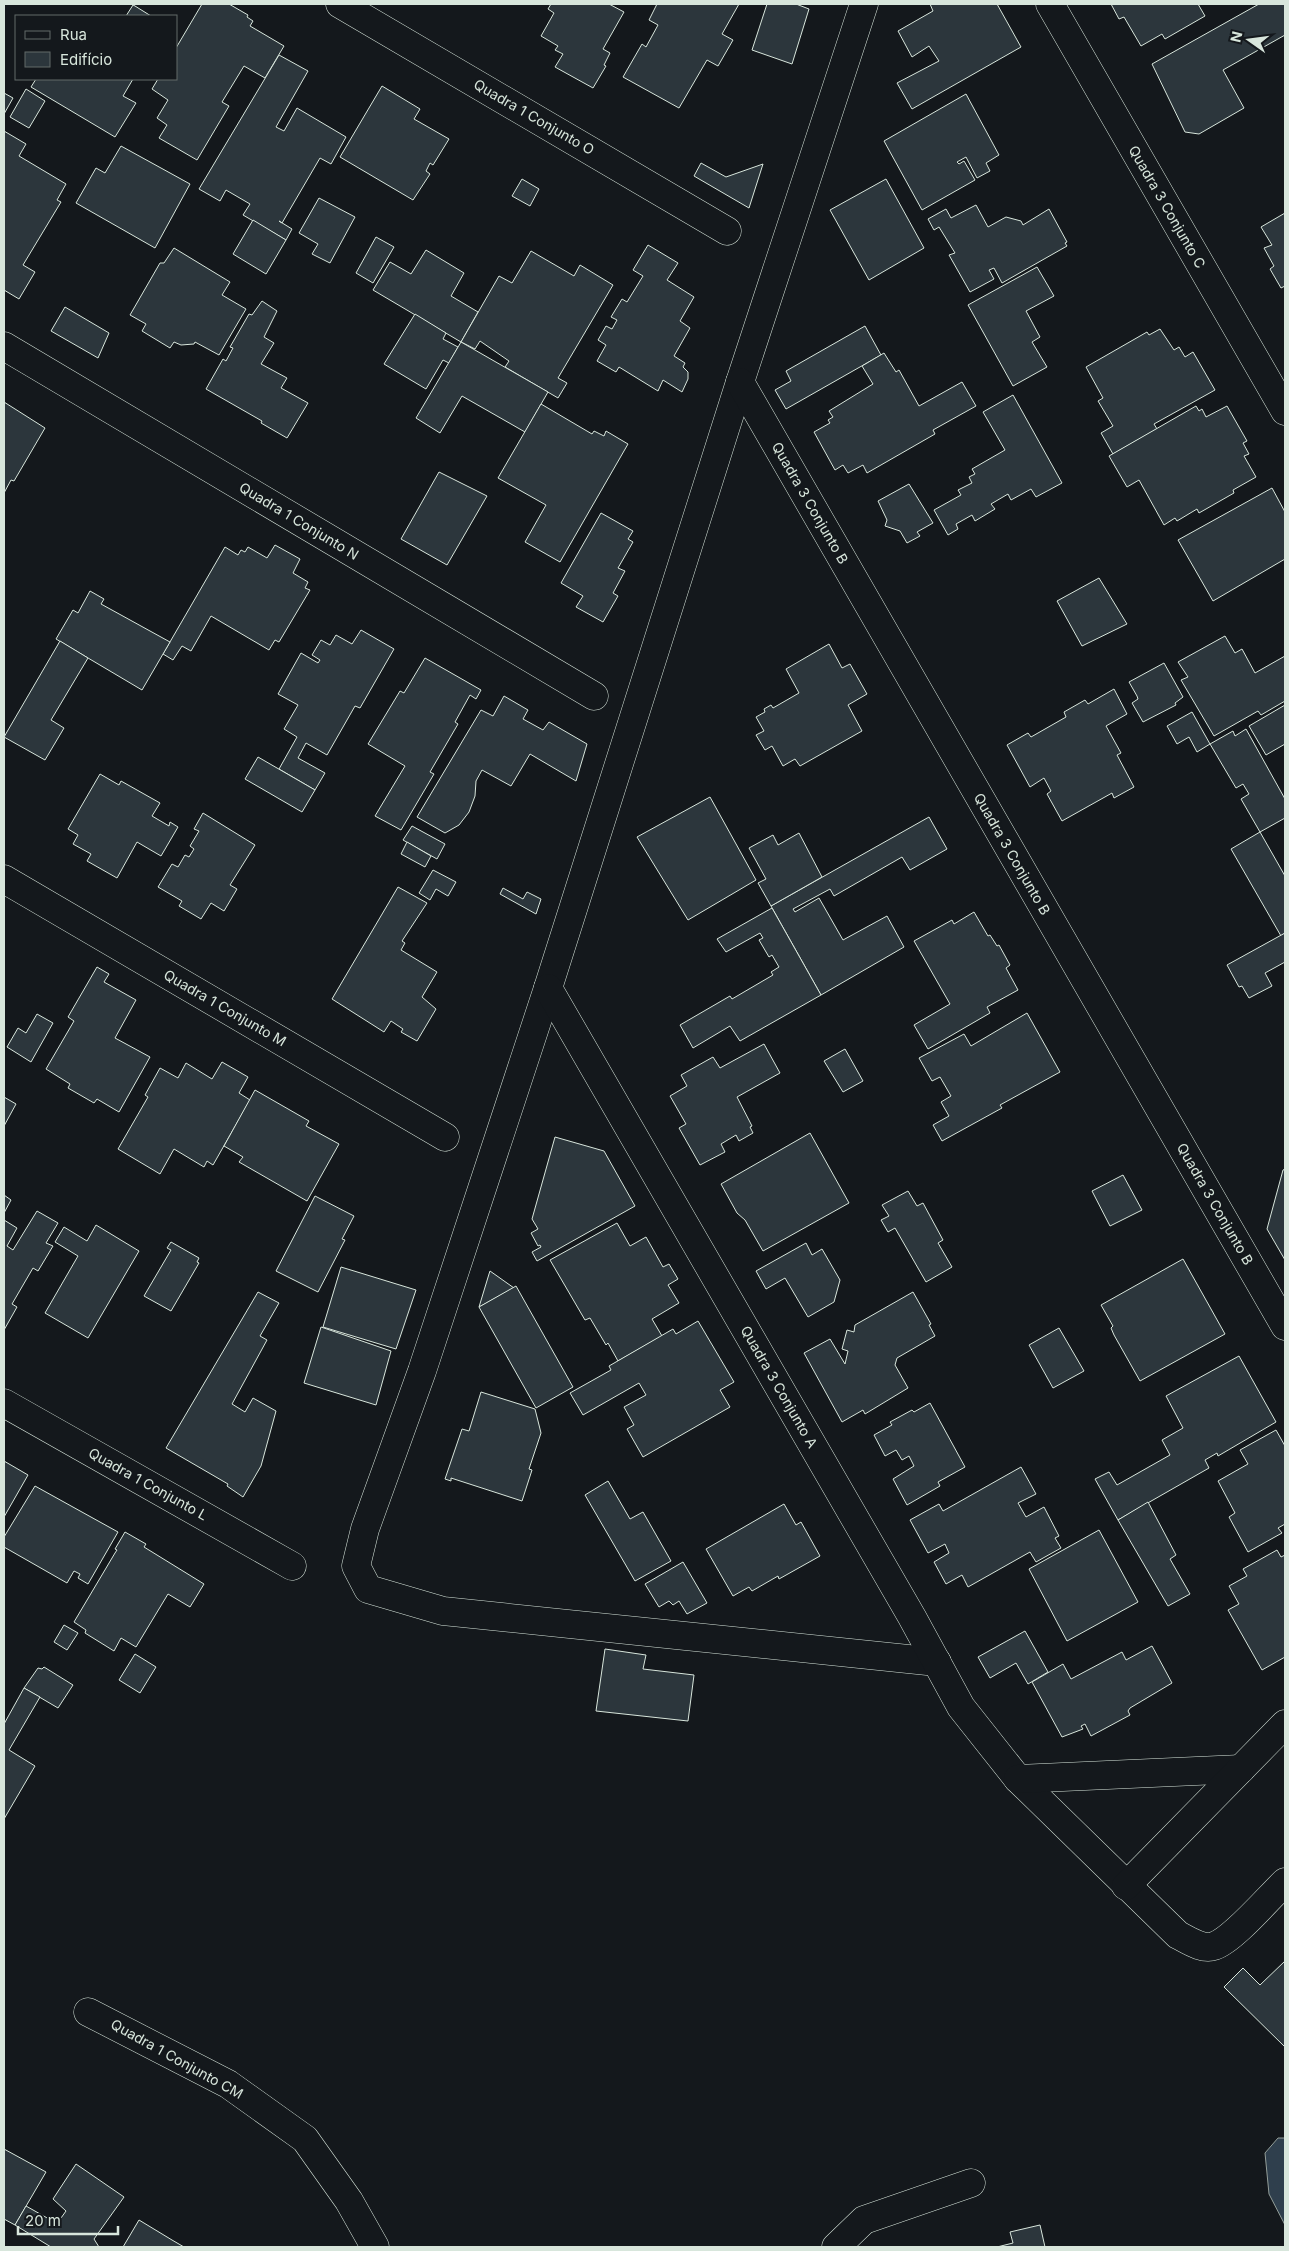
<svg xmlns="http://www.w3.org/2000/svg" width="1289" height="2251" font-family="Inter,sans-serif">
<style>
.water{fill:#2f3f4d;stroke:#939e99}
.building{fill:#2c363c;stroke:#d8e6dc}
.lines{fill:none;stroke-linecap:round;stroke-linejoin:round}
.minor-casing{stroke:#d8e6dc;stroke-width:29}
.minor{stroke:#14181c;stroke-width:28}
.labels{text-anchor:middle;stroke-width:4;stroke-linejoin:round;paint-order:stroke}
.street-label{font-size:14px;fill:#d8e6dc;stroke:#14181c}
</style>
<rect width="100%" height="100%" fill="#14181c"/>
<path class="water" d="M1278 2138H1285V2225L1269 2194 1265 2153Z"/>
<g class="building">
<path d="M202 4H229L248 15 247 17 253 21 250 26 284 46 265 78 244 66 222 102 229 106 197 160 159 138 167 125 157 118 168 100 152 89 158 79H176V48Z"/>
<path d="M551 4H609L624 12 603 49 610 53 604 65 606 66 593 88 555 67 563 54 555 50 558 46 541 36 554 13 548 9Z"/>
<path d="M657 4H739L722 34 733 40 718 66 707 60 679 108 623 77 642 44 646 47 658 25 649 20Z"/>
<path d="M767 4H796L809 9 792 64 752 50Z"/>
<path d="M930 4H997L1021 47 912 109 897 83 939 61 929 46 912 57 898 31 933 11Z"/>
<path d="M1111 4H1198L1205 16 1165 39 1162 34 1141 46 1124 17 1119 19Z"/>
<path d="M1259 4H1285V35L1223 70 1244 108 1199 134 1185 132 1152 64Z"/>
<path d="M133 5 135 6 151 16H126Z"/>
<path d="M279 55 308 71 276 127 284 131 297 108 346 137 331 164 320 158 282 223 279 221 292 229 286 240 243 215 250 204 226 190 220 201 199 189Z"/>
<path d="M36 79H133L123 96 136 103 115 137 31 87Z"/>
<path d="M382 86 420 109 414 119 449 139 433 165 430 163 426 171 430 174 413 200 340 157Z"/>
<path d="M26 89 45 101 29 128 10 117Z"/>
<path d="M4 93 13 98 4 114Z"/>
<path d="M966 94 999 155 986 163 990 171 977 178 966 157 957 162 959 164 964 161 975 180 922 210 884 141Z"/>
<path d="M4 131 26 144 19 156 66 184 57 200 61 202 23 265 35 272 19 299 4 290Z"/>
<path d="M121 146 190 184 155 248 76 203 96 168 105 173Z"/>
<path d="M701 163 726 177 763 164 749 208 694 176Z"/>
<path d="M522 179 539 189 530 206 512 196Z"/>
<path d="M886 179 924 248 869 280 830 210Z"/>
<path d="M319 198 355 217 330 263 312 254 318 244 299 233Z"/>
<path d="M976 205 988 227 1006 217 1021 221 1023 225 1049 209 1067 242 1065 243 1067 246 1002 283 994 268 989 270 994 279 970 292 949 255 955 253 939 227 934 230 928 219 946 209 951 218Z"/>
<path d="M1285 213V286L1281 288 1270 269 1274 266 1264 248 1272 245 1261 227Z"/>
<path d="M253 220 286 240 266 274 233 254Z"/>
<path d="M376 237 394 247 373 283 356 273Z"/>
<path d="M648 245 678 263 667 280 694 297 680 321 690 328 674 356 685 363 683 367 688 372V379L682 392 663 380 658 391 619 367 616 372 597 361 606 345 598 340 606 326 612 329 617 320 611 317 622 299 627 302 643 276 633 270Z"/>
<path d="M174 248 230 282 222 295 246 309 219 355 195 342 194 344 181 345 174 342 170 348 142 331 146 324 130 315 160 263H164Z"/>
<path d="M426 250 464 273 451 296 478 312 461 342 373 290 390 262 411 274Z"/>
<path d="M531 251 574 276 580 265 613 285 558 378 567 383 558 398 505 367 509 361 480 341 475 349 461 342 499 276 512 283Z"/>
<path d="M1037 267 1054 296 1026 311 1040 337 1032 342 1047 367 1013 386 968 305Z"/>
<path d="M262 301 277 311 264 337 274 343 261 364 287 378 281 388 308 403 287 438 261 423 262 421 206 389 223 359 226 361 233 348 230 347 249 314 252 315Z"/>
<path d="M65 307 109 333 98 358 51 331Z"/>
<path d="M415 314 446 333 443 339 458 347 449 363 443 360 426 389 384 364Z"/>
<path d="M865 326 881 355 786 409 775 390 791 381 786 371Z"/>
<path d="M1160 329 1174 350 1179 347 1185 357 1193 352 1215 390 1154 424 1157 429 1113 454 1101 433 1113 426 1098 401 1103 398 1086 367 1147 332 1149 335Z"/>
<path d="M461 342 548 392 525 432 462 396 440 433 416 418Z"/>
<path d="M884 353 896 372 899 370 919 406 962 382 976 406 933 430 935 434 867 473 863 465 848 473 843 465 835 470 814 432 830 423 828 420 833 417 829 411 873 384 862 366Z"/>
<path d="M1013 395 1062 483 1036 497 1031 489 1011 500 1008 494 991 504 995 509 975 521 972 515 956 524 958 529 948 535 934 510 961 495 958 490 972 483 969 477 975 474 972 469 1005 450 983 412Z"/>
<path d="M4 402 45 428 14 481 11 480 4 493Z"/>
<path d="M541 404 592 434 594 431 604 436 606 431 628 444 560 562 525 542 546 505 498 478Z"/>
<path d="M1196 406 1199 411 1202 409 1206 417 1227 406 1247 441 1243 443 1249 454 1244 456 1256 477 1233 490 1234 493 1199 513 1197 509 1177 521 1175 518 1164 525 1139 480 1127 487 1109 456Z"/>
<path d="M439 472 487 496 447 565 401 539Z"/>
<path d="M909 484 933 523 917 532 920 536 907 543 900 531 885 526 887 520 878 501Z"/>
<path d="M1272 488 1285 512V559L1213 601 1178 540Z"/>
<path d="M601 513 633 531 628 539 633 542 618 568 625 571 613 593 618 596 603 622 576 607 583 596 561 583Z"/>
<path d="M275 545 300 559 293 573 308 582 305 588 310 590 279 642 275 640 269 650 211 616 191 651 182 646 173 660 163 654 225 547 238 555 241 550 245 552 248 547 267 558Z"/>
<path d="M1099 578 1127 624 1082 646 1057 601Z"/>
<path d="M90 591 104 599 101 604 170 642 142 690 56 639 73 610 78 613Z"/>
<path d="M361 630 394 649 360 708 355 706 327 755 306 743 298 758 325 773 315 790 279 769 297 737 284 729 298 705 278 694 301 653 318 663 320 660 312 655 321 640 330 645 336 635 352 644Z"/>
<path d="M1225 636 1235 653 1242 649 1255 673 1285 656V701L1261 715 1258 711 1214 736 1181 680 1188 677 1178 662Z"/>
<path d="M60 641 88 658 51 720 64 728 45 760 4 737Z"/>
<path d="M829 644 842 668 850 664 867 694 848 705 862 731 800 766 795 759 783 766 772 746 765 750 756 735 764 731 756 717 765 712 764 709 771 705 773 708 799 693 786 669Z"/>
<path d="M425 658 481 690 476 699 470 695 455 722 458 724 430 772 434 774 401 830 375 816 405 766 368 744 400 691 404 693Z"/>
<path d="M1164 663 1183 697 1175 703 1176 705 1143 722 1132 703 1138 699 1137 696 1129 682Z"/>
<path d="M1114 689 1127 714 1106 726 1121 753 1117 755 1134 787 1114 798 1112 793 1062 821 1047 794 1051 791 1044 778 1030 787 1007 745 1028 733 1031 737 1066 717 1064 712 1085 700 1088 704Z"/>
<path d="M504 696 528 710 523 719 543 730 549 722 587 744 576 781 530 754 511 786 482 770 476 781 475 796 469 812 459 825 445 833 417 817 481 710 493 716Z"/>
<path d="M1285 705V744L1266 755 1249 726Z"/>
<path d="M1192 712 1210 744 1197 752 1189 737 1177 744 1167 726Z"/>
<path d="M1246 729 1285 799V818L1260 832 1241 799 1249 794 1243 784 1236 788 1210 744 1233 731 1235 736Z"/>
<path d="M258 757 315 790 302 812 245 779Z"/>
<path d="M100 774 119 785 121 781 160 803 152 816 169 826 170 822 178 827 161 856 137 842 117 878 87 861 91 854 73 844 78 835 68 829Z"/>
<path d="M710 797 756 880 688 920 637 837Z"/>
<path d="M203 813 255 845 230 885 237 889 224 911 211 903 201 919 179 906 182 901 158 887 172 864 178 867 185 855 189 857 194 849 190 846 199 831 194 829Z"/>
<path d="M929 817 947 849 910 870 902 857 834 896 830 889 793 909 795 912 819 898 843 940 887 916 904 947 821 995 771 906Z"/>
<path d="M412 826 445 844 437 859 403 840Z"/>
<path d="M1260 832 1285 876V933L1281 936 1231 849Z"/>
<path d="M799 833 822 877 771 906 758 883 766 879 749 848 773 835 778 845Z"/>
<path d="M407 842 431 856 425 867 401 854Z"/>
<path d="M433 870 456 882 448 896 436 889 430 900 419 893Z"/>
<path d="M398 887 427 903 402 941 405 943 401 950 437 972 422 997 436 1009 417 1041 401 1032 403 1029 391 1021 384 1032 332 999Z"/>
<path d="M503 888 523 899 527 892 541 899 536 914 500 894Z"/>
<path d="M772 908 821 995 740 1041 730 1026 693 1048 680 1025 730 996 732 999 773 975 771 972 779 967 772 955 769 957 759 940 763 938 760 933 726 952 717 939Z"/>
<path d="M974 912 988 936 990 935 997 946 999 945 1010 965 1006 968 1018 990 987 1007 990 1013 928 1049 914 1025 950 1004 914 941 952 920 954 924Z"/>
<path d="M1285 933V962L1265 973 1272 986 1249 998 1242 986 1239 987 1227 965Z"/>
<path d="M97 967 109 974 104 982 136 1000 115 1038 150 1057 119 1112 97 1099 94 1103 68 1088 70 1084 46 1069 74 1021 68 1017Z"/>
<path d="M1027 1013 1060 1072 1000 1105 1002 1108 942 1141 933 1125 949 1116 941 1102 951 1096 940 1077 932 1081 919 1058 964 1034 971 1046Z"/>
<path d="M37 1014 53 1023 31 1062 7 1047 18 1028 26 1033Z"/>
<path d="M764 1044 780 1073 737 1097 752 1126 750 1127 753 1133 739 1141 736 1135 721 1144 725 1152 700 1165 679 1128 686 1124 670 1096 687 1086 681 1075 713 1057 720 1068Z"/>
<path d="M845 1049 863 1081 843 1092 824 1061Z"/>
<path d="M222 1062 248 1077 239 1093 250 1100 213 1165 207 1161 204 1167 174 1149 160 1174 118 1149 148 1097 145 1095 160 1068 178 1078 186 1063 212 1079Z"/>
<path d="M255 1090 309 1121 306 1126 339 1144 307 1201 239 1162 243 1157 224 1146Z"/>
<path d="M4 1097 16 1104 4 1126Z"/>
<path d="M810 1133 849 1203 763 1251 745 1220 737 1213 721 1184Z"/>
<path d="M555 1137 604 1151 635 1206 537 1261 532 1252 541 1247 540 1245 538 1246 531 1233 538 1229 532 1219Z"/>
<path d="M1285 1169V1260L1267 1229 1283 1170Z"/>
<path d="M1123 1175 1142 1210 1110 1226 1092 1191Z"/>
<path d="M908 1191 917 1206 923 1203 943 1240 938 1243 952 1267 926 1282 895 1228 888 1232 881 1220 889 1216 882 1205Z"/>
<path d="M4 1195 11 1200 4 1213Z"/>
<path d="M315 1196 354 1216 342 1239 345 1240 318 1292 276 1271Z"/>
<path d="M37 1211 58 1223 46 1243 53 1246 38 1271 33 1268 12 1304 17 1307 4 1330V1220L17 1228 7 1246 13 1250Z"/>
<path d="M617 1223 630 1246 646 1237 663 1267 669 1264 678 1279 668 1285 679 1303 652 1319 662 1336 618 1361 608 1343 606 1345 590 1318 585 1320 550 1260Z"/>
<path d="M96 1225 139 1251 88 1338 45 1313 78 1256 55 1242 64 1227 87 1241Z"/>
<path d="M171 1242 199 1258 197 1262 199 1263 171 1311 144 1296 171 1250 167 1248Z"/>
<path d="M806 1243 812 1255 822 1249 840 1280 834 1302 808 1317 785 1278 766 1289 756 1271Z"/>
<path d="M1183 1259 1225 1334 1140 1381 1114 1335 1111 1328 1113 1326 1101 1305Z"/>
<path d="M341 1267 416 1290 396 1349 323 1327Z"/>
<path d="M490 1271 514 1288 479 1307 489 1274Z"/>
<path d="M516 1286 573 1387 536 1408 479 1307Z"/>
<path d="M258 1292 279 1303 260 1336 267 1340 232 1404 245 1412 253 1398 276 1411 261 1466 243 1497 227 1486 228 1484 166 1448Z"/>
<path d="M913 1292 931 1324 929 1325 935 1336 897 1358 895 1365 908 1388 865 1414 863 1410 842 1422 804 1353 830 1339 845 1364 848 1351 842 1349 847 1330 854 1332 855 1325Z"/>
<path d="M698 1321 734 1382 720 1390 730 1407 643 1457 627 1429 634 1425 624 1407 646 1395 639 1383 583 1415 570 1393 611 1370 609 1366 673 1329 676 1334Z"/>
<path d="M321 1327 391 1351 376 1405 304 1383Z"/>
<path d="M1059 1328 1084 1371 1053 1388 1029 1345Z"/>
<path d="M1239 1356 1276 1422 1218 1456 1217 1453 1205 1460 1209 1468 1118 1520 1095 1479 1109 1472 1117 1485 1170 1455 1162 1440 1183 1428 1166 1396Z"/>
<path d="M481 1392 535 1409 541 1433 529 1469 532 1470 522 1501 451 1478V1481L445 1479 462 1429 469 1431Z"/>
<path d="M930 1403 965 1467 938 1482 940 1486 907 1505 893 1479 914 1466 909 1456 902 1460 896 1450 885 1456 874 1435 892 1425 890 1422 912 1410 914 1412Z"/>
<path d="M1276 1430 1285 1446V1524L1278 1528 1282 1533 1248 1552 1229 1517 1235 1513 1218 1481 1248 1464 1240 1450Z"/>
<path d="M4 1461 28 1475 4 1517Z"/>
<path d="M1021 1467 1036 1494 1018 1503 1026 1517 1044 1507 1059 1536 1055 1538 1061 1548 1036 1562 1030 1552 968 1587 962 1575 946 1584 934 1562 949 1553 945 1544 928 1553 910 1520 939 1504 943 1511Z"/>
<path d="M608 1481 630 1519 643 1512 671 1561 635 1581 585 1495Z"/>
<path d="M35 1486 118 1532 88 1584 78 1578 80 1574 74 1571 67 1583 4 1547V1537Z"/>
<path d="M1148 1502 1176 1555 1170 1559 1190 1594 1168 1606 1118 1520Z"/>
<path d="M784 1504 796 1525 801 1522 820 1556 779 1579 778 1576 752 1591 749 1587 733 1596 706 1549Z"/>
<path d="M1099 1530 1138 1602 1067 1641 1029 1569Z"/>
<path d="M125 1532 146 1544 144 1547 204 1584 190 1607 168 1594 136 1647 121 1638 114 1651 85 1633 86 1630 74 1622 115 1553 117 1550 115 1549Z"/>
<path d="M1277 1550 1281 1557 1285 1555V1657L1262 1670 1228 1610 1239 1604 1229 1586 1247 1576 1243 1569Z"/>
<path d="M683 1562 707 1603 687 1614 679 1601 673 1605 669 1601 659 1607 645 1584Z"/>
<path d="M64 1625 78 1633 67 1650 54 1642Z"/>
<path d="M1025 1631 1048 1672 1028 1684 1016 1663 990 1678 978 1657Z"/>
<path d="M1152 1646 1172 1683 1130 1708 1128 1711 1130 1715 1091 1736 1085 1724 1081 1726 1083 1729 1062 1737 1032 1682 1063 1664 1071 1679 1122 1652 1126 1660Z"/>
<path d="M605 1649 646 1655 643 1669 694 1675 688 1721 596 1711Z"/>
<path d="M135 1654 156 1667 140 1693 119 1680Z"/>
<path d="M44 1667 73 1685 58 1708 24 1688 38 1668 42 1669Z"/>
<path d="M24 1688 40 1697 9 1750 35 1766 4 1819V1724Z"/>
<path d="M1285 1961V2047L1224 1987 1243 1968 1260 1985Z"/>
<path d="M4 2149 46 2172 15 2225 4 2219Z"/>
<path d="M76 2164 124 2197 94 2239 99 2247H51L15 2225 26 2206 49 2219 51 2217 61 2218 66 2211 53 2199Z"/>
<path d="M139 2220 172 2240 184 2247H123Z"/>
<path d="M1040 2225 1045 2247H997L1013 2243 1010 2232Z"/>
</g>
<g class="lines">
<g class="minor-casing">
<g id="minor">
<path d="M340 4 727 231"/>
<path d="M864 4 740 382 548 988 422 1371 365 1529 356 1566 368 1589 443 1611 937 1662"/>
<path d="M1050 4 1285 411"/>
<path d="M4 346 594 696"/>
<path d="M740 382 1285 1326"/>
<path d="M4 879 445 1137"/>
<path d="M548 988 912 1617 961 1707 1018 1779 1178 1935C1188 1940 1202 1950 1214 1946 1233 1940 1269 1897 1285 1882"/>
<path d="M4 1403 292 1566"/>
<path d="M1018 1779 1241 1769"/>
<path d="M1126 1886 1285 1724"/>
<path d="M88 2012 228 2084 305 2139 349 2201 375 2247"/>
<path d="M836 2247 864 2220 971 2183"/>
</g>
</g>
<use href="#minor" class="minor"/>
</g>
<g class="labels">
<g class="street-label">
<text transform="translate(534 117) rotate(30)" y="5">Quadra 1 Conjunto O</text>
<text transform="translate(1167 207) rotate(60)" y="5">Quadra 3 Conjunto C</text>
<text transform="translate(810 503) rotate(60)" y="5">Quadra 3 Conjunto B</text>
<text transform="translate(299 521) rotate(31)" y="5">Quadra 1 Conjunto N</text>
<text transform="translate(1012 854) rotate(60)" y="5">Quadra 3 Conjunto B</text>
<text transform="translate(225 1008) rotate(30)" y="5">Quadra 1 Conjunto M</text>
<text transform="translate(1215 1204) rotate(60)" y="5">Quadra 3 Conjunto B</text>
<text transform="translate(779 1387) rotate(60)" y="5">Quadra 3 Conjunto A</text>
<text transform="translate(148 1484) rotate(29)" y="5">Quadra 1 Conjunto L</text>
<text transform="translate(177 2059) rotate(29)" y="5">Quadra 1 Conjunto CM</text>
</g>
</g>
<rect width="1289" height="2251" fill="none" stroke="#d8e6dc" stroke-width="10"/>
<rect x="15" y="15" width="162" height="65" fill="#14181c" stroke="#626a69"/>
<rect x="25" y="31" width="25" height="8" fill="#14181c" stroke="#626a69"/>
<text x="60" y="40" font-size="15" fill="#d8e6dc">Rua</text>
<rect x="25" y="52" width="25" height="15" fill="#2c363c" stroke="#626a69"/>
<text x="60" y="65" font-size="15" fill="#d8e6dc">Edifício</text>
<g transform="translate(1249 40) rotate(284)" stroke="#14181c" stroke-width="4" paint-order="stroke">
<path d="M0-4L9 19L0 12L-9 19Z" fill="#d8e6dc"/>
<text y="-8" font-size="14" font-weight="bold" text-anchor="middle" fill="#d8e6dc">N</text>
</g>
<path d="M18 2226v8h100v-8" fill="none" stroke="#d8e6dc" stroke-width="2.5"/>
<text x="25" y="2226" font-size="15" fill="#d8e6dc" stroke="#14181c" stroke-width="4" paint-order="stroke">20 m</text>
</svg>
